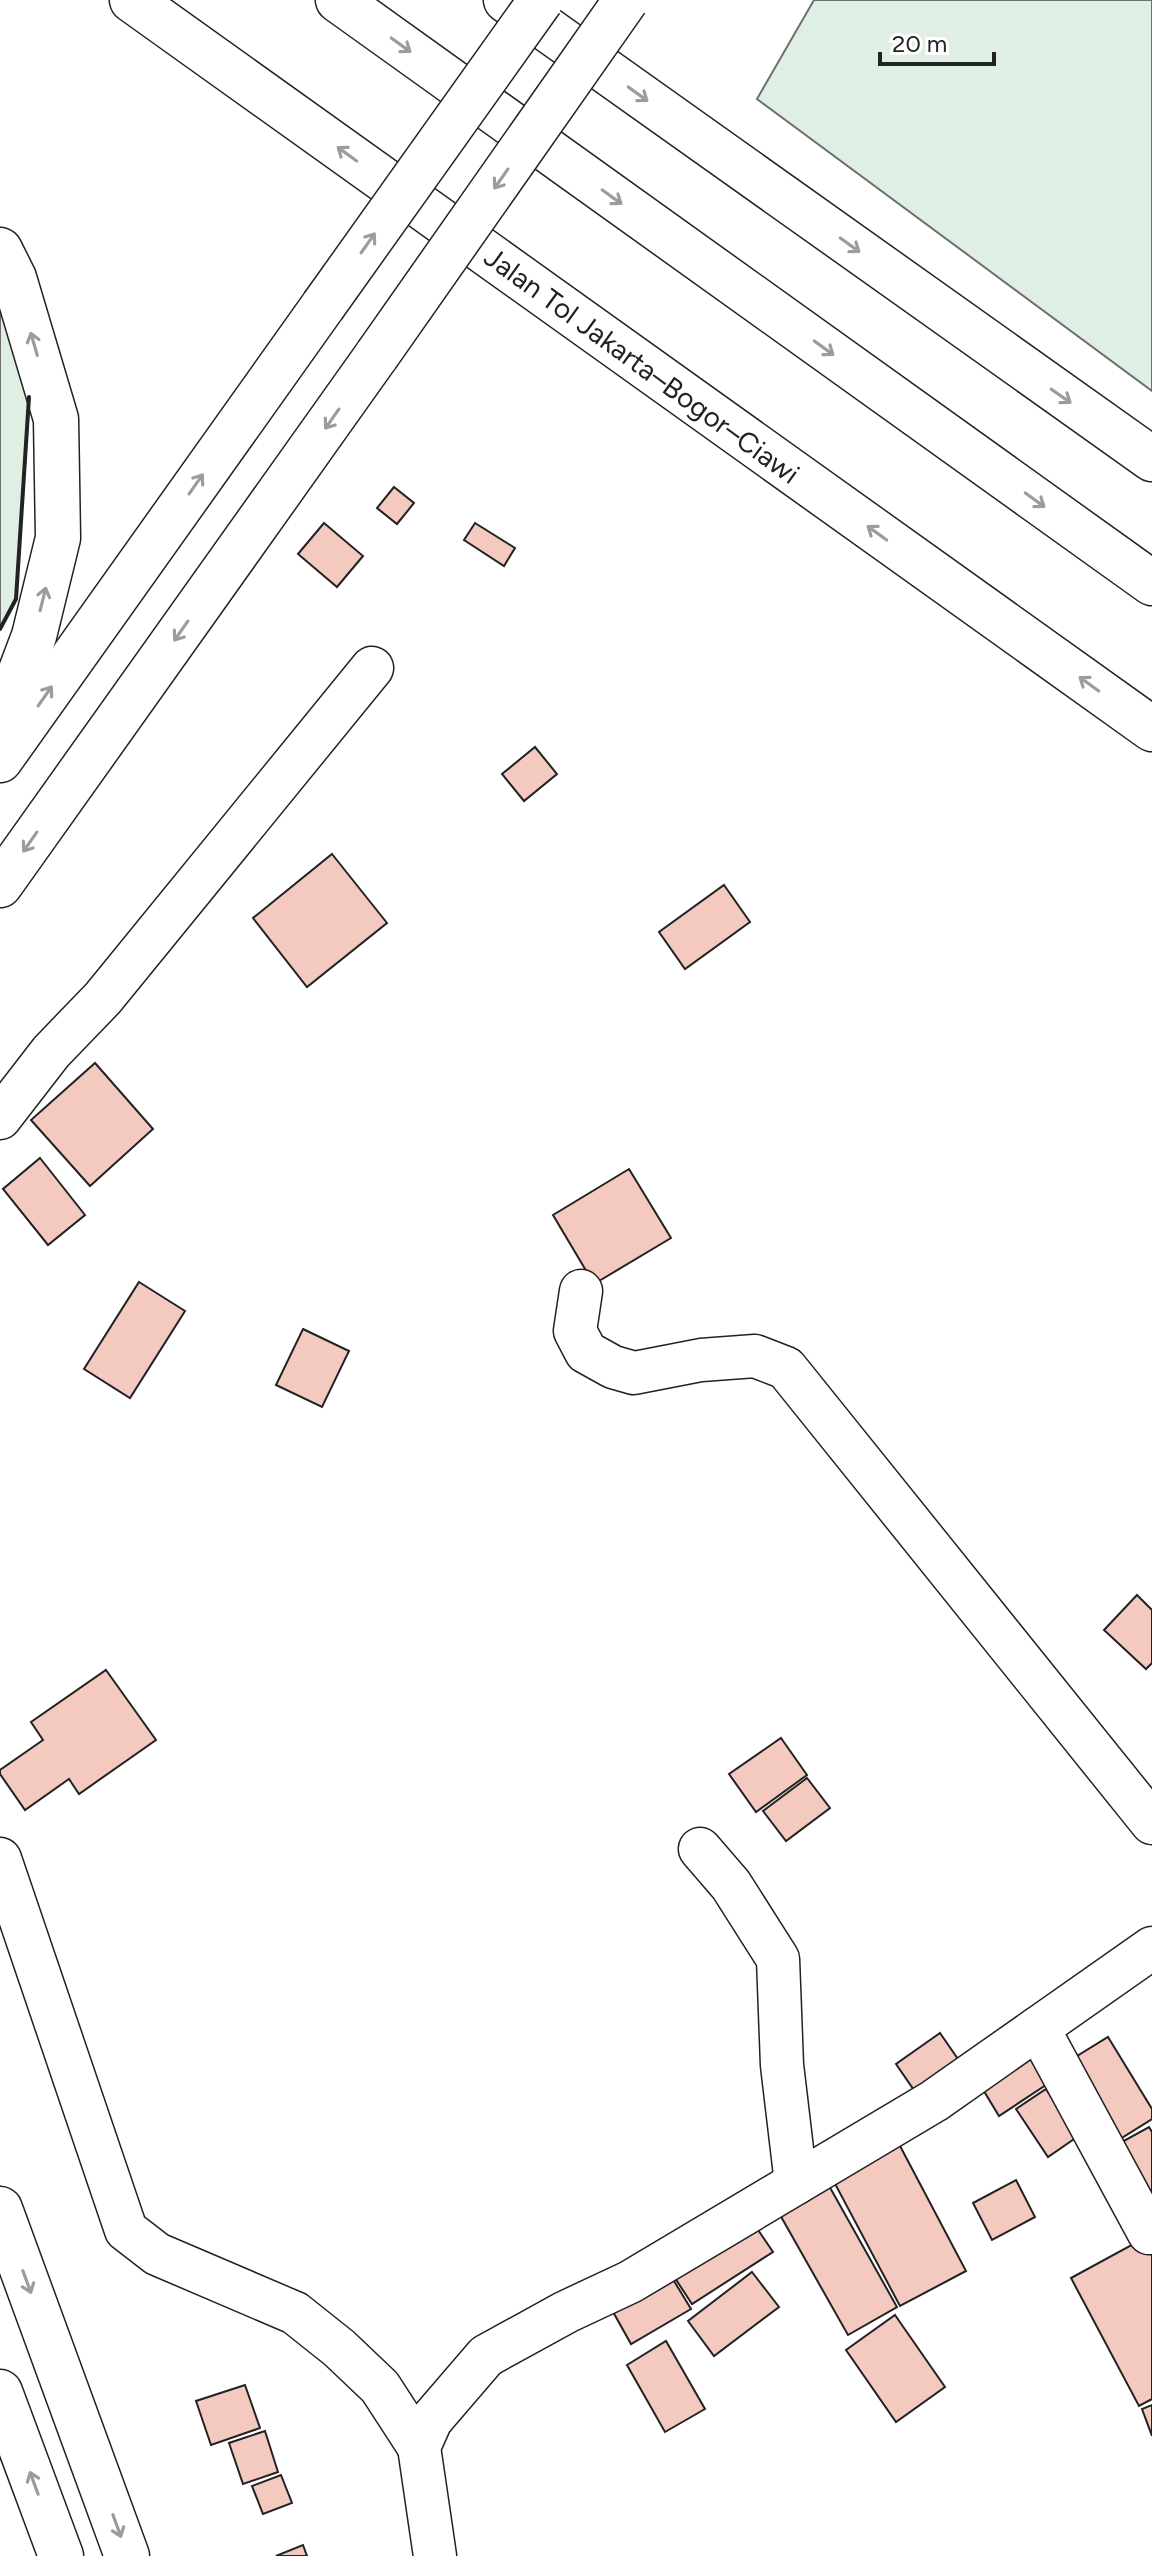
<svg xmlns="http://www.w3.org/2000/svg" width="1152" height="2556" font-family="Figtree,sans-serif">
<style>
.green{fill:#e0efe3;stroke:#6f6f6f;stroke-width:2}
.building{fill:#f3c9c0;stroke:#222;stroke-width:2}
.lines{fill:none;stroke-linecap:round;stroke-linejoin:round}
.minor-casing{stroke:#222;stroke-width:45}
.highway-casing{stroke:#222;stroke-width:47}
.minor{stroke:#fff;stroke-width:42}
.highway{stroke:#fff;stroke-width:44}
.highway-bridge-casing{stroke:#222;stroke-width:47;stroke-linecap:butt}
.highway-bridge{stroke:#fff;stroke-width:44}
.wall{stroke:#222;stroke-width:4}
.oneway{stroke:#9c9c9c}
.labels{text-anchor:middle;stroke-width:6;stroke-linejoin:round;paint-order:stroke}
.street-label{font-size:28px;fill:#222;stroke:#fff}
</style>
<rect width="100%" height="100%" fill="#fff"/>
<g class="green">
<path d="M814 0H1152V391L757 99Z"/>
<path d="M0 308 31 373 16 599 0 629Z"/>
</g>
<g class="building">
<path d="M394 487 414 503 397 524 377 508Z"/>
<path d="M324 523 363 556 337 587 298 554Z"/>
<path d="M475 523 515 548 504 566 464 540Z"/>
<path d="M535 747 557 774 524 801 502 774Z"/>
<path d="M332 854 387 923 307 987 253 918Z"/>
<path d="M724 885 750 922 685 969 659 932Z"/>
<path d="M95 1063 153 1129 90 1186 31 1120Z"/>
<path d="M40 1158 85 1215 48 1245 3 1189Z"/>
<path d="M629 1169 671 1238 594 1284 553 1215Z"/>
<path d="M139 1282 185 1311 130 1398 84 1369Z"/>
<path d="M303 1329 349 1351 322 1407 276 1385Z"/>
<path d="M1137 1595 1152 1610V1663L1146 1669 1104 1630Z"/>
<path d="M106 1670 156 1740 79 1794 69 1779 25 1810 0 1774V1770L43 1740 31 1722Z"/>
<path d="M781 1738 807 1775 756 1812 729 1774Z"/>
<path d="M807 1778 830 1808 786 1841 763 1811Z"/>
<path d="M940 2033 960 2062 916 2093 896 2064Z"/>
<path d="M1108 2037 1152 2109V2119L1112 2144 1064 2064Z"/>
<path d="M1035 2040 1058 2077 999 2116 976 2078Z"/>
<path d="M1046 2089 1077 2137 1048 2157 1016 2109Z"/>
<path d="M1149 2127 1152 2132V2192L1140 2199 1111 2148Z"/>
<path d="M899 2144 966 2271 900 2306 833 2180Z"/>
<path d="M1016 2180 1035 2217 992 2240 973 2203Z"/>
<path d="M828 2184 897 2307 848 2335 779 2213Z"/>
<path d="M754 2224 773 2252 692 2304 673 2275Z"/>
<path d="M1148 2236 1152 2243V2399L1139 2406 1071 2278Z"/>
<path d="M752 2272 779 2307 714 2356 688 2321Z"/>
<path d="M671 2276 691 2309 631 2344 612 2310Z"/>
<path d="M895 2315 945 2387 896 2422 846 2350Z"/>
<path d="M666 2341 705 2409 665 2432 627 2365Z"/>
<path d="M245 2385 260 2428 211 2445 196 2401Z"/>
<path d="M1152 2405V2436L1142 2409Z"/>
<path d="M265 2431 278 2472 243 2484 229 2443Z"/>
<path d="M281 2475 292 2503 263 2514 252 2486Z"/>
<path d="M303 2545 307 2556H276Z"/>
</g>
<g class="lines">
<g class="minor-casing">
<g id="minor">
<path d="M0 1118 51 1052 103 998 372 668"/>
<path d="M581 1291 575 1331 586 1352 613 1367 634 1373 701 1360 755 1356 786 1368 1152 1823"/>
<path d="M700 1849 731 1885 778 1959 782 2065 796 2183"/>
<path d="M0 1859 126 2230 157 2254 295 2313 339 2348 380 2387 419 2447"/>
<path d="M1038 2028 1149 2233"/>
<path d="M435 2556 419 2447 431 2420 486 2356 566 2312 630 2282 934 2101 1152 1948"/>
</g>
</g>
<g class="highway-casing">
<g id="highway">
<path d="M132 0 1152 729"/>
<path d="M338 0 1152 583"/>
<path d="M506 0 1152 459"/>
<path d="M0 250 14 278 56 419 58 538 34 636 0 726"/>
<path d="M0 760 323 306"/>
<path d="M0 885 377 355"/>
<path d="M0 2209 127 2556"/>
<path d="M0 2392 61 2556"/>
</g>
</g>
<use href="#minor" class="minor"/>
<use href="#highway" class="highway"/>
<g class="highway-bridge-casing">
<g id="highway-bridge">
<path d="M323 306 541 0"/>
<path d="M377 355 626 0"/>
</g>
</g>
<use href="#highway-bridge" class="highway-bridge"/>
<path class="wall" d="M0 629 16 599 29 397"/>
</g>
<defs><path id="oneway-shaft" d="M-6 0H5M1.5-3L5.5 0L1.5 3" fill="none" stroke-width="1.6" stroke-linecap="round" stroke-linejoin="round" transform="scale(2)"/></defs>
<g class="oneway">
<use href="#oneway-shaft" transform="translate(401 45) rotate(36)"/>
<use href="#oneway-shaft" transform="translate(638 94) rotate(36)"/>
<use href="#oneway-shaft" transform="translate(347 154) rotate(-144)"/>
<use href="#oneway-shaft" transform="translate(501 179) rotate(125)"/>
<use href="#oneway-shaft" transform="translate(612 197) rotate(36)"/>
<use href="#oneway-shaft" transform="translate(368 243) rotate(-55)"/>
<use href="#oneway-shaft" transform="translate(850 245) rotate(36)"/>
<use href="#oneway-shaft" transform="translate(34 344) rotate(-106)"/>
<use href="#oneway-shaft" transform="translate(824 348) rotate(36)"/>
<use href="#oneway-shaft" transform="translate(1061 396) rotate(35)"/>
<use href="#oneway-shaft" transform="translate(332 419) rotate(125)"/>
<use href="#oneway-shaft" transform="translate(196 484) rotate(-55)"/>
<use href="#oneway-shaft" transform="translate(1035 500) rotate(36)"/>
<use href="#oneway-shaft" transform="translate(877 533) rotate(-144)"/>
<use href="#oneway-shaft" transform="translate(43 599) rotate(-76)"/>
<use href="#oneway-shaft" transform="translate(181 631) rotate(125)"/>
<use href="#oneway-shaft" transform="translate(1089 684) rotate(-144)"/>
<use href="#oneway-shaft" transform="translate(45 696) rotate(-55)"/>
<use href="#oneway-shaft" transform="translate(30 842) rotate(125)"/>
<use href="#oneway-shaft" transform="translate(27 2282) rotate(70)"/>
<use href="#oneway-shaft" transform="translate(34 2483) rotate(-110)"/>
<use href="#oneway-shaft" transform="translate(117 2526) rotate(70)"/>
</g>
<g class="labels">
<g class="street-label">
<text transform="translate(642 365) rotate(36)" y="10">Jalan Tol Jakarta–Bogor–Ciawi</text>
</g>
</g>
<path d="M880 52v12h114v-12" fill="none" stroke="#222222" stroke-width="4"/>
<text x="892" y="52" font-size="24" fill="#222222" stroke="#ffffff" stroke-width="6" paint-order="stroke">20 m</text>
</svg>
